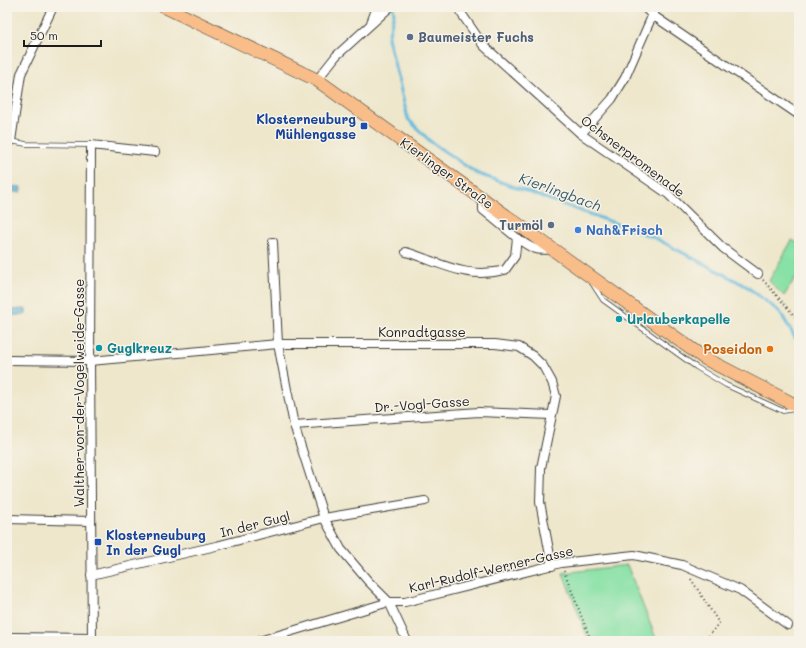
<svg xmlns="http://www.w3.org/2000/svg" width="806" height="648" font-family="Mali,sans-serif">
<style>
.green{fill:#88e1a6;stroke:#527e61}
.water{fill:#5fb9dc;stroke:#3e6a7c}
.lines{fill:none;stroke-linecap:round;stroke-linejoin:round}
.stream{stroke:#5fb9dc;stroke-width:3}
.lane-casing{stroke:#3c3a36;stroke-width:5.5}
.street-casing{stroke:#3c3a36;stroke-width:10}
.primary-casing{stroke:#3c3a36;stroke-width:14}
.path{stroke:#3c3a36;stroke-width:2;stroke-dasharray:1 3;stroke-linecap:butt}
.lane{stroke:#fff;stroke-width:4}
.street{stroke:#fff;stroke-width:8}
.primary{stroke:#f8bd89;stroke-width:13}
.service-dot{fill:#5c6f8a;stroke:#f7f3e8;stroke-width:1.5}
.transit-dot{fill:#1a4fb4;stroke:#f7f3e8;stroke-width:1.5}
.shop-dot{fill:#3f7fe0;stroke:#f7f3e8;stroke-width:1.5}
.culture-dot{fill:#0f9aa8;stroke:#f7f3e8;stroke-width:1.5}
.food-dot{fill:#e8710a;stroke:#f7f3e8;stroke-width:1.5}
.labels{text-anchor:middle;stroke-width:3;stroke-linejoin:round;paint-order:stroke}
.service-label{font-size:13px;font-weight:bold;fill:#4e5e75;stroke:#f7f3e8;text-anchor:start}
.transit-label{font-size:13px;font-weight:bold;fill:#164399;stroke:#f7f3e8;text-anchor:end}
.street-label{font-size:13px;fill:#1c1c1c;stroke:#f7f3e8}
.shop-label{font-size:13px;font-weight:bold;fill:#366cbe;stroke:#f7f3e8;text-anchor:start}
.culture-label{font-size:13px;font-weight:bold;fill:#0d838f;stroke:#f7f3e8;text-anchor:start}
.food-label{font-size:13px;font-weight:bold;fill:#c56008;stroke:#f7f3e8;text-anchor:end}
.water-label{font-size:14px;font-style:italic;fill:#375b69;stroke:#f7f3e8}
</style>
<rect width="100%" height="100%" fill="#f7f3e8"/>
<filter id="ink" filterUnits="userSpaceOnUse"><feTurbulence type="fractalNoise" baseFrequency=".025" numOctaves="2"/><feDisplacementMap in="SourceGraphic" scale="8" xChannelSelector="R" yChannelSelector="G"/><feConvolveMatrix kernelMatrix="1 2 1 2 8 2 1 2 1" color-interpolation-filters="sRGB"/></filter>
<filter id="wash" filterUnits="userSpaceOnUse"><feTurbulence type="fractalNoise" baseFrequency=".012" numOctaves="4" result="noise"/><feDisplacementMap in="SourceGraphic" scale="16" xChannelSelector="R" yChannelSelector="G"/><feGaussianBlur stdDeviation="0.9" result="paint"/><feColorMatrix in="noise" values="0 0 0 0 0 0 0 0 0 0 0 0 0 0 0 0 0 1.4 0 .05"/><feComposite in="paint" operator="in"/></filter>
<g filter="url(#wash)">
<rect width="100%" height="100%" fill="#eee7cc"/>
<g class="green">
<path d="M792 240 799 244V272L784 296 769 281Z"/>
<path d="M627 565 657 641H589L563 573Z"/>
</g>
<g class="water">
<path d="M9 186 21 187V192H9Z"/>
<path d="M26 309V314L9 316 8 310Z"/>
</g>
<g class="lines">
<path class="stream" d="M393 7 394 13 388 38 408 119 431 142 476 173 653 237 746 286 780 312 799 344"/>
</g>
</g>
<g filter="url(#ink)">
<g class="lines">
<g class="lane-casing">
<g id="lane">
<path d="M11 141 26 144 91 145"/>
<path d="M592 283 603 300 696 367 726 385 783 411 795 409"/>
</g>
</g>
<g class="street-casing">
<g id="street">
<path d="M457 7 483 45 581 134 668 194 723 248 758 274"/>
<path d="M644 7 651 14 799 115"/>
<path d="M371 23 377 7"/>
<path d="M317 80 336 56 390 7"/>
<path d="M581 134 612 99 625 78 656 7"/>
<path d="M7 141H11L21 74 53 7"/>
<path d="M517 238C530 247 535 252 551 249"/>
<path d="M273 242 278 344 294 425 324 518 341 549 368 581 389 602 407 641"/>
<path d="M406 252C442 263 466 280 505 270L515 256 517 238 483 210V199"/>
<path d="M7 360 90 361 278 344H495L519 347 533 356 543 366 552 382 556 396 541 468 540 502 552 566"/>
<path d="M294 425 479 412 551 415"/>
<path d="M7 519 91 521"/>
<path d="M91 575 216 546 324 518 425 501"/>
<path d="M7 637 91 638"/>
<path d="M92 641 90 361 91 145 155 152"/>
<path d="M259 641 389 602H405L561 563 634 555 682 565 740 590 788 625"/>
</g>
</g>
<g class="primary-casing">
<path id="primary" d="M165 7 317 80 704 358 799 407"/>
</g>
<g class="path">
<path d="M763 280 799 321"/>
<path d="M564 571 591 641"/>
<path d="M691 579 719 623 706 639 707 641"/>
</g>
<use href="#lane" class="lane"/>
<use href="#street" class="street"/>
<use href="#primary" class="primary"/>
</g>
</g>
<g class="service-dot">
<circle cx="410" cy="37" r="4"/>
<circle cx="551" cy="225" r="4"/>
</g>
<g class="transit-dot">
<rect x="360" y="122" width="8" height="8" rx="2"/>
<rect x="94" y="538" width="8" height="8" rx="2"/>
</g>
<circle class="shop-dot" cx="578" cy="230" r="4"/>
<g class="culture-dot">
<circle cx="619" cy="319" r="4"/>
<circle cx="99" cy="348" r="4"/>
</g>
<circle class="food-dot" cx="770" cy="349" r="4"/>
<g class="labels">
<g class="service-label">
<text x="418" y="42">Baumeister Fuchs</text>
<text x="543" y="230" text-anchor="end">Turmöl</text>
</g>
<g class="transit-label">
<text x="356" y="124">Klosterneuburg<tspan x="356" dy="15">Mühlengasse</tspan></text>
<text x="106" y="540" text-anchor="start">Klosterneuburg<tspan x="106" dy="15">In der Gugl</tspan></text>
</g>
<g class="street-label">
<text transform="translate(633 156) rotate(37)" y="5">Ochsnerpromenade</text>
<text transform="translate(447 173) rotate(36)" y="5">Kierlinger Straße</text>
<text x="422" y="337">Konradtgasse</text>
<text transform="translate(79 393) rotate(-90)" y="5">Walther-von-der-Vogelweide-Gasse</text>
<text transform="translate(422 404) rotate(-4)" y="5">Dr.-Vogl-Gasse</text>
<text transform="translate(255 524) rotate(-14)" y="5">In der Gugl</text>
<text transform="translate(491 569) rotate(-13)" y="5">Karl-Rudolf-Werner-Gasse</text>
</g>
<g class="shop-label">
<text x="586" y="235">Nah&amp;Frisch</text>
</g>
<g class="culture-label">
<text x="627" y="324">Urlauberkapelle</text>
<text x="107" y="353">Guglkreuz</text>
</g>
<g class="food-label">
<text x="762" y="354">Poseidon</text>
</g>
<g class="water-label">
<text transform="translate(560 192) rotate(20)" y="5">Kierlingbach</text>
</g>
</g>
<rect width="806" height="648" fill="none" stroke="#f7f3e8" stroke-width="24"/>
<path d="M24 40v6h77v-6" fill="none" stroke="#1c1c1c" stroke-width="2"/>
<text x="30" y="40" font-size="12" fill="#1c1c1c" stroke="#f7f3e8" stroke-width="3" paint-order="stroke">50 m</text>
</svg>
